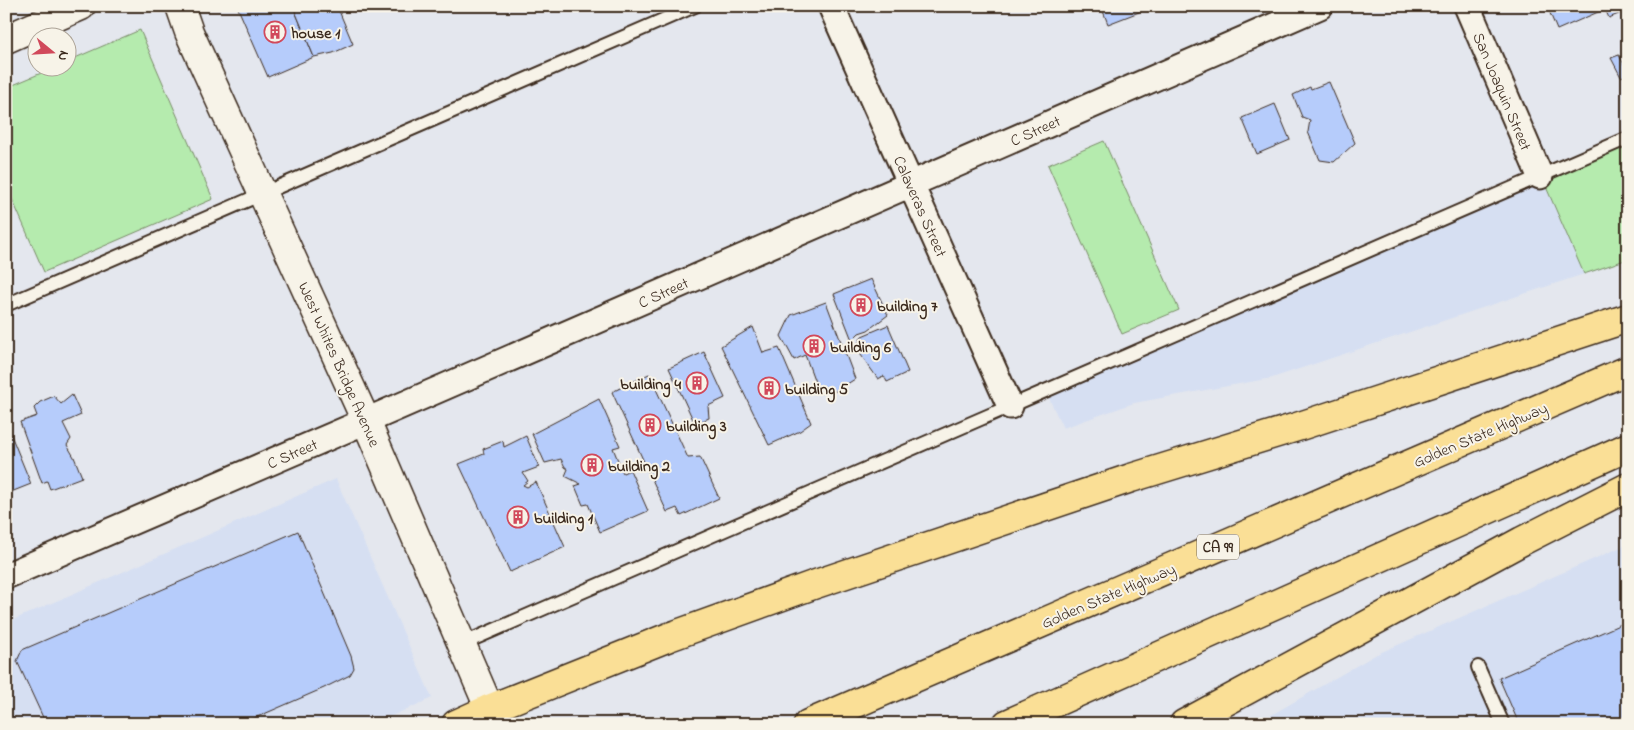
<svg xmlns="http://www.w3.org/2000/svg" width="1634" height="730" font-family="'Indie Flower',sans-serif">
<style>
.built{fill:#d6dff2}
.green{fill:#b5ebae;stroke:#788a66}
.building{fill:#b6ccfb;stroke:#3b2a1e}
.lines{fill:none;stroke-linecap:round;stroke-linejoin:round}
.lane-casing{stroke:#3b2a1e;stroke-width:16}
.street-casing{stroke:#3b2a1e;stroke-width:29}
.secondary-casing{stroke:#3b2a1e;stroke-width:31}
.primary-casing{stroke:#3b2a1e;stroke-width:31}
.highway-casing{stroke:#3b2a1e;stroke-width:31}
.lane{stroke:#f7f3e8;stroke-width:12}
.street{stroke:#f7f3e8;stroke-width:25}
.secondary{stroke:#f7f3e8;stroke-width:28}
.primary{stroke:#fadf96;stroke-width:28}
.highway{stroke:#fadf96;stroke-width:28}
.labels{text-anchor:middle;stroke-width:4;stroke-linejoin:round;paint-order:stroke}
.shield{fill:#f7f3e8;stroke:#73665b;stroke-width:1}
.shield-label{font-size:15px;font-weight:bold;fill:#3b2a1e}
.poi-label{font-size:16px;font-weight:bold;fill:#3b2a1e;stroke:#f7f3e8;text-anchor:start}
.street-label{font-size:16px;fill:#3b2a1e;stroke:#f7f3e8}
</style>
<rect width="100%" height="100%" fill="#e4e7ee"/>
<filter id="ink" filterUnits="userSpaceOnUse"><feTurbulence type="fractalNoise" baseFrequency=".02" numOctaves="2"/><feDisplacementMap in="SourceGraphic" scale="10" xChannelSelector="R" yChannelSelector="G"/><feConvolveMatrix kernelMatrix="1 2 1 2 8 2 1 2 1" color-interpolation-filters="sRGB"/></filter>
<g filter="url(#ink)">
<g class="built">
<path d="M1543 180 1584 274 1272 378 1134 403 1063 428 1047 394Z"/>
<path d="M336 479 432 698 374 724H6V623Z"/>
<path d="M1628 544V724H1256L1375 655Z"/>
</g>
<g class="green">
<path d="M140 30 213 199 44 272 6 185V88L53 68H68V61Z"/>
<path d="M1628 140V259L1584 274 1543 180Z"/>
<path d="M1104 141 1179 310 1122 334 1048 165Z"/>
</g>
<g class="building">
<path d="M237 6H293L314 57 268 77Z"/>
<path d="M293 6H337L353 44 333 53 314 57Z"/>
<path d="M1101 6H1136L1139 12 1108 24Z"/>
<path d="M1547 6H1628V10L1609 18 1605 9 1557 30Z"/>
<path d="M1619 55 1628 72V74L1621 77 1611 58Z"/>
<path d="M1329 82 1355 143 1334 162 1320 160 1308 132 1310 120 1302 117 1293 95 1310 87 1311 89Z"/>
<path d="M1275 104 1290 140 1257 154 1242 118Z"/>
<path d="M871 279 888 315 868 330 859 333 852 340 834 294Z"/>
<path d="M826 302 855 379 836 391 819 393 805 355 794 360 781 336 791 315Z"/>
<path d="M888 325 908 372 887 382 884 376 878 379 856 348 862 336Z"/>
<path d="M753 327 763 353 779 348 811 423 800 431 769 445 721 346Z"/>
<path d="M704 352 725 398 708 406 709 418 695 424 669 368Z"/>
<path d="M649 374 688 458 700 457 719 498 681 516 677 508 667 512 612 392Z"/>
<path d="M72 395 81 415 63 423 71 439 67 445 74 457 82 477 50 489 47 481 42 483 20 422 37 416 34 408 40 402 54 396 61 404Z"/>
<path d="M599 399 620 446 613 448 623 473 630 470 648 511 600 532 588 504 583 505 575 486 581 484 565 476 568 469 565 467 561 459 545 463 532 434Z"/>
<path d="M6 423 31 484 6 494Z"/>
<path d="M526 436 539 467 523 473 528 481 523 485 527 487 536 482 565 547 510 572 459 464 484 454 483 449 503 441 504 447Z"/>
<path d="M298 531 351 656 354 668 350 675 324 688 241 724H46L17 661 22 650Z"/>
<path d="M1628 621V716L1610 724H1519L1499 678Z"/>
</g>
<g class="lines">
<g class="lane-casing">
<g id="lane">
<path d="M6 305 695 6"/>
<path d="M462 644 1628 138"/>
<path d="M1478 667 1503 724"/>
</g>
</g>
<g class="street-casing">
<g id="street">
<path d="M831 6 1010 406"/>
<path d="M1467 6 1540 176"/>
<path d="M6 576 366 421 1320 6"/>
</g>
</g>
<g class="secondary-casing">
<g id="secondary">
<path d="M180 6 189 32 366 421 496 724"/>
<path d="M6 39 81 6"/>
</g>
</g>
<g class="primary-casing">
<path id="primary" d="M456 724 489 709"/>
</g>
<g class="highway-casing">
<g id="highway">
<path d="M489 709 669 637 813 585 1131 478 1300 426 1628 318"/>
<path d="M808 724 1628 370"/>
<path d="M1007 724 1628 447"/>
<path d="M1184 724 1522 541 1628 487"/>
</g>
</g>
<use href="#lane" class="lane"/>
<use href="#street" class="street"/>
<use href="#secondary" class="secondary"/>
<use href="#primary" class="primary"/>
<use href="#highway" class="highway"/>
</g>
</g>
<defs>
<g id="building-ring" transform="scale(1.125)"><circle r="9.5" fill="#f7f3e8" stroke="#d1495b" stroke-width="1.5"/><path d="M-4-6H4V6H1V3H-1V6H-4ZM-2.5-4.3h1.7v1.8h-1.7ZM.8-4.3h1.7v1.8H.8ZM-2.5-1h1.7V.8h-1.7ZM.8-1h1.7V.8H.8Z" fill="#d1495b"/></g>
</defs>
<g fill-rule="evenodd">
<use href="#building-ring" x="275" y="32"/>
<use href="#building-ring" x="861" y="305"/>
<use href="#building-ring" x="814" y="346"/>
<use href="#building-ring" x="697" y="383"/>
<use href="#building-ring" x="769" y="388"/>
<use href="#building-ring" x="650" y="425"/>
<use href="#building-ring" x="592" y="465"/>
<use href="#building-ring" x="518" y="517"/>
</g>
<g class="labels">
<rect class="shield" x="1197" y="534.5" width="42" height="25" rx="4"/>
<g class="shield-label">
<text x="1218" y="552">CA 99</text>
</g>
<g class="poi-label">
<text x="291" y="38">house 1</text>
<text x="877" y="311">building 7</text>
<text x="830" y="352">building 6</text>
<text x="681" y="389" text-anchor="end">building 4</text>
<text x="785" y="394">building 5</text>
<text x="666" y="431">building 3</text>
<text x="608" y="471">building 2</text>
<text x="534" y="523">building 1</text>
</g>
<g class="street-label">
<text transform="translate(1503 91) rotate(67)" y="6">San Joaquin Street</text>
<text transform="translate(1035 130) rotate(-24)" y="6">C Street</text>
<text transform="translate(921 206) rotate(66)" y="6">Calaveras Street</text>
<text transform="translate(663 292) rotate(-24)" y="6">C Street</text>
<text transform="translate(340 364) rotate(66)" y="6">West Whites Bridge Avenue</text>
<text transform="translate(1480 434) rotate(-23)" y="6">Golden State Highway</text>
<text transform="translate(292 453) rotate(-23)" y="6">C Street</text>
<text transform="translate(1108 595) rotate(-23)" y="6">Golden State Highway</text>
</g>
</g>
<rect width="1634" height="730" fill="none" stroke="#f7f3e8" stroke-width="25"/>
<rect x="12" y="12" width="1609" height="705" fill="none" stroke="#3b2a1e" stroke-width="2" filter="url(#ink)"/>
<g transform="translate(52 52) rotate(108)"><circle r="24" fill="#f7f3e8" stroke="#aca397"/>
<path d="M0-4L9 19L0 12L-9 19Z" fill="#d1495b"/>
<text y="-8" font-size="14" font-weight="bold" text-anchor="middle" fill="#3b2a1e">N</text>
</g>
</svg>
